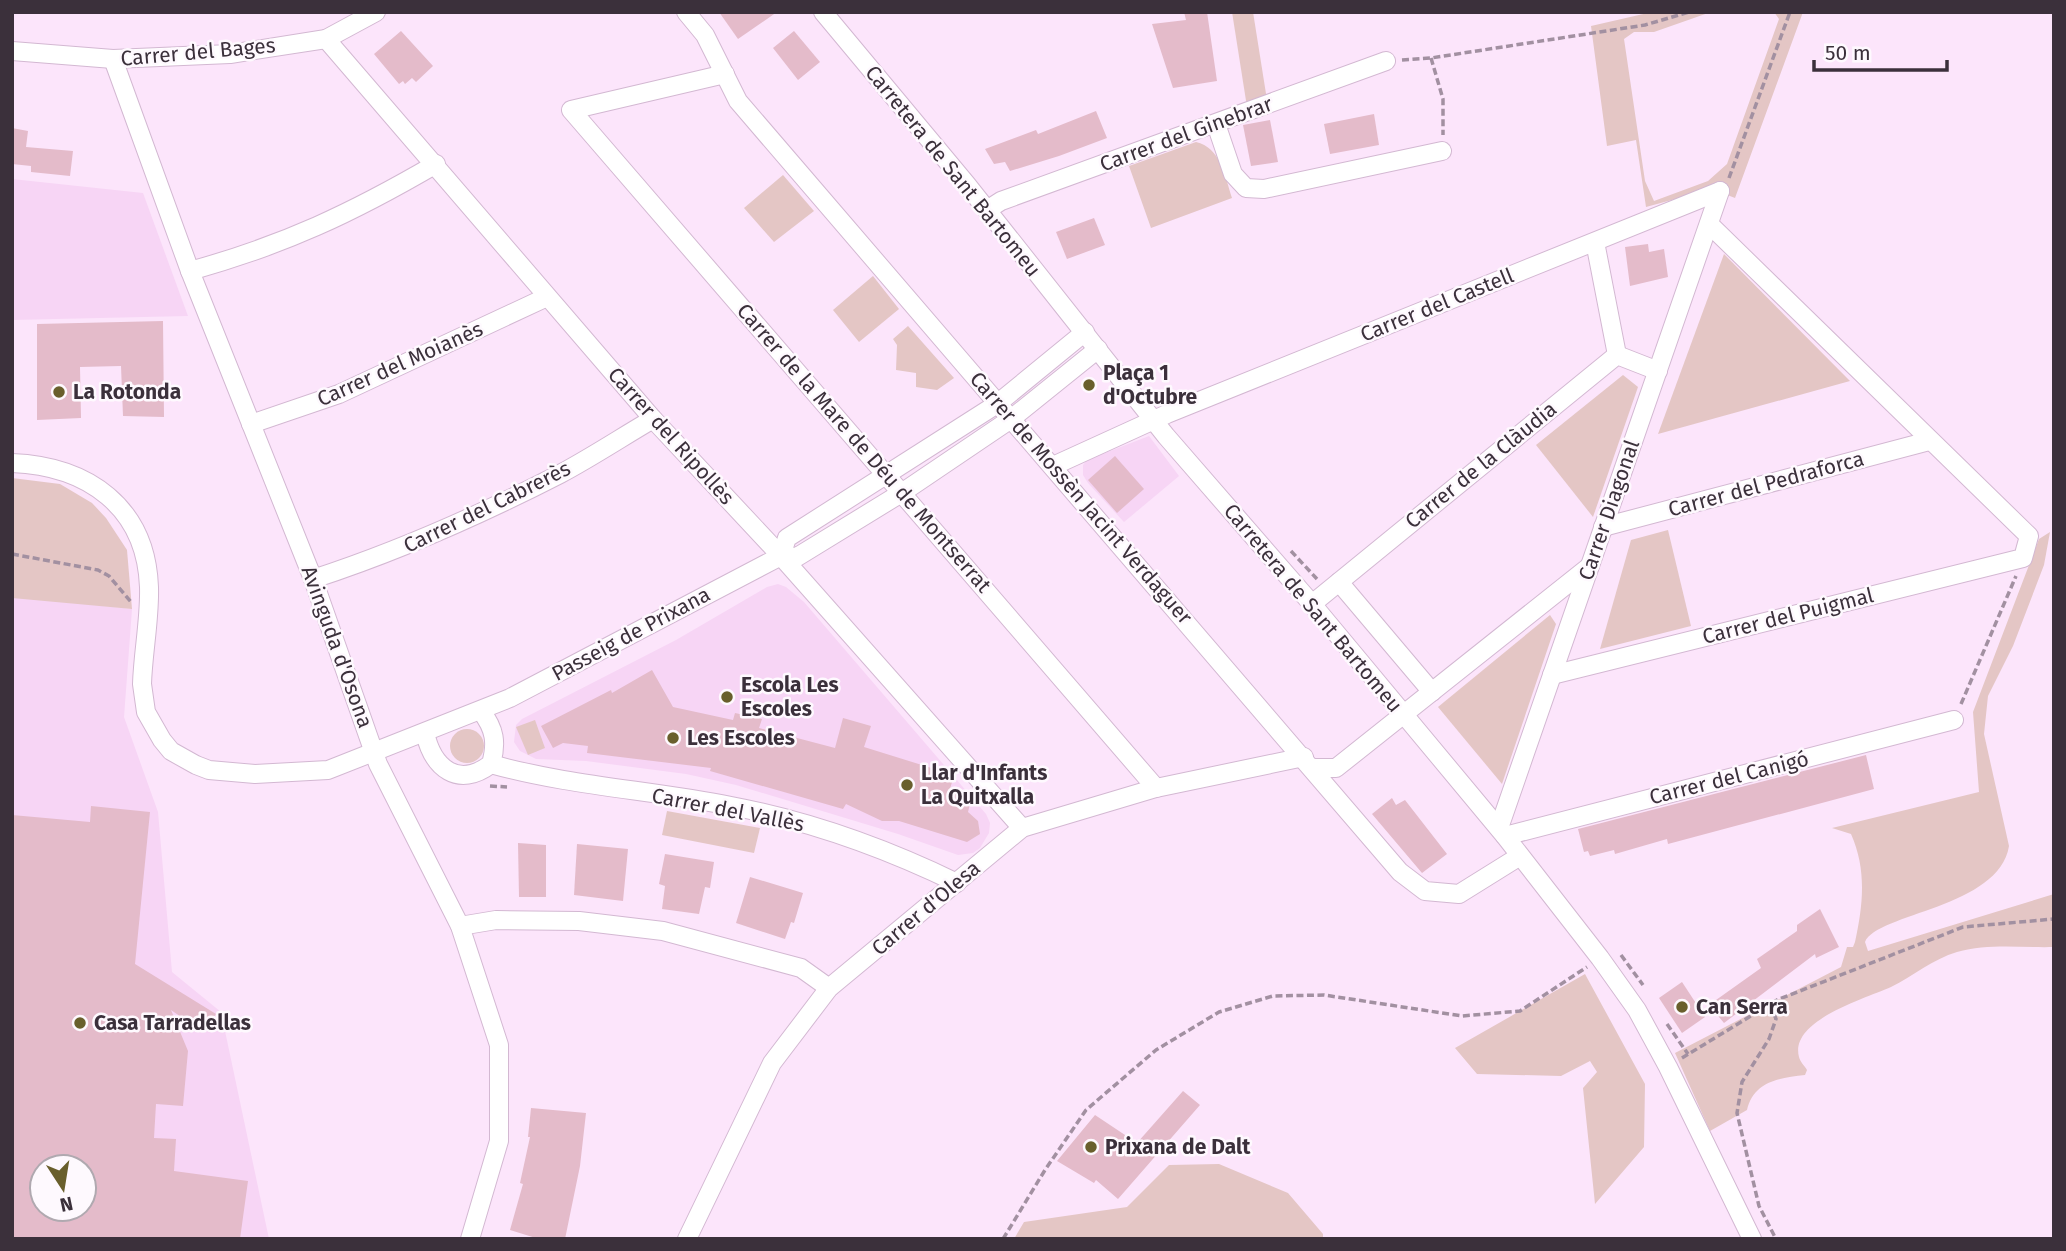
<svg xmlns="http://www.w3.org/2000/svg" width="2066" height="1251" font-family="'Fira Sans',sans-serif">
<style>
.built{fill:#f7d5f5;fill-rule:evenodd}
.green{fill:#e4c6c5}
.building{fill:#e4bbca;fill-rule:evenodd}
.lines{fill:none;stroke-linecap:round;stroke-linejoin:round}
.minor-casing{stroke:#d3b8d2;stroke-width:20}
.path{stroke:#a290a1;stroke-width:3.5;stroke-dasharray:7 3.5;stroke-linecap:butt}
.minor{stroke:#fff;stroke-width:18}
.poi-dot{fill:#695f2c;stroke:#fef9fe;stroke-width:2.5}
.labels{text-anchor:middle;stroke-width:5;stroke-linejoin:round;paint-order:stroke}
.street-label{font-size:21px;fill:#3b303b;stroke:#fef9fe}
.poi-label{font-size:21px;font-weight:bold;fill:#3b303b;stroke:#fef9fe;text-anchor:start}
</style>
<rect width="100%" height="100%" fill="#fce5fb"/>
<g class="built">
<path d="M12 179 143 193 188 316 12 320Z"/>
<path d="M1149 436 1179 476 1124 522 1088 483 1083 475V465L1087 460Z"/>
<path d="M778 584 786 587 804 602 986 814 990 823 989 833 980 848 973 853 958 855 898 834 736 785 686 774 586 761 536 759 520 751 514 742 516 725 522 719 676 640 767 587Z"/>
<path d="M12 596 132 609 124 717 158 812 172 972 221 1012 269 1239H12ZM42 1167H84V1209H42Z"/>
</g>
<g class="green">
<path d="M1232 12H1253L1267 100 1247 107Z"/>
<path d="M1652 12H1711L1654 32H1634L1624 39 1645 181 1654 201 1708 181 1727 164 1779 19 1774 12H1803L1735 198 1712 189 1646 207 1636 140 1607 146 1591 26Z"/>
<path d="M1196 142C1220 147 1225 176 1232 198L1151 228 1129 166Z"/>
<path d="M783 175 814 211 774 242 744 208Z"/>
<path d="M1724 254 1850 381 1658 434Z"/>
<path d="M873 276 899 309 859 342 833 310Z"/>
<path d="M908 326 954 378 937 390 916 387V373L896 370 897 345 893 339Z"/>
<path d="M1623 375 1638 387 1593 517 1536 445Z"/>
<path d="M12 478 60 484 92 503 106 518 127 550 132 609 12 598Z"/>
<path d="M1668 530 1691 626 1600 649 1631 540Z"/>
<path d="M2050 532 2044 565 2013 646 1988 696 1984 734 2009 846C1999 908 1877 913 1865 942L1868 951 2054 894V947C2022 948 1989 943 1957 952 1933 959 1913 976 1891 987 1867 998 1789 1020 1799 1057 1800 1062 1805 1066 1807 1070L1805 1075C1779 1078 1754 1081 1747 1110L1710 1131 1675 1053 1841 967 1847 947H1853L1855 942C1863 905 1867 870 1851 834L1832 828 1979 792 1973 712 2039 539Z"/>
<path d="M1550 615 1556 624 1502 784 1438 707Z"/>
<path d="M535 720 545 748 528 755 516 727Z"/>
<circle cx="467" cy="746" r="17"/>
<path d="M667 811 760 828 754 853 662 835Z"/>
<path d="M1585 974 1645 1084 1644 1147 1595 1204 1583 1088 1597 1072 1590 1061 1561 1076 1477 1074 1455 1048Z"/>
<path d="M1219 1164 1288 1193 1323 1234V1239H1014L1024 1222 1127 1207 1169 1165Z"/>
</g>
<g class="building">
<path d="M719 12H777L738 39Z"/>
<path d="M1184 12H1207L1217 81 1173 88 1152 24 1186 20Z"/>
<path d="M401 31 433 66 416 82 412 78 405 84 403 81 399 84 374 54Z"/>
<path d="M794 31 820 62 798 80 773 48Z"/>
<path d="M1096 111 1107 138 1059 156 1010 171 1005 162 994 164 985 149 1036 130 1038 134Z"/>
<path d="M1374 114 1379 145 1330 154 1324 124Z"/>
<path d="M1270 120 1278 162 1251 166 1243 125Z"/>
<path d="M12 128 28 131 26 147 73 151 70 176 31 172V166L12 164Z"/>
<path d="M1094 218 1105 245 1067 259 1056 232Z"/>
<path d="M1648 244 1649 252 1664 249 1668 277 1630 286 1625 247Z"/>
<path d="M163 321 164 417 123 416 121 366 80 367 81 418 37 420V324Z"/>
<path d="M1115 456 1144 489 1117 513 1088 480Z"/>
<path d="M652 670 673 707 733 720 735 713 762 719 759 728 835 748 843 718 871 726 864 747 954 775 950 789 972 796 968 812 978 821 980 834 967 842 899 821H882L846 804 843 809 710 771 711 768 587 753 588 746 563 743 553 748 541 726 611 690 612 693Z"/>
<path d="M1866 755 1874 789 1668 844 1667 839 1615 854 1614 850 1590 856 1588 851 1584 852 1578 829Z"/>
<path d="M1392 798 1396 805 1405 800 1447 854 1422 873 1372 814Z"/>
<path d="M91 806 150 812 135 964 216 1014 203 1032 171 1010 188 1051 183 1106 156 1104 154 1138 176 1139 174 1171 248 1181 240 1239H12V815L90 822ZM42 1167H84V1209H42Z"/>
<path d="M518 843 546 845V897H519Z"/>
<path d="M577 844 628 849 623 901 574 895Z"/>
<path d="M665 854 714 862 710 888 705 887 699 914 662 909 665 886 659 884Z"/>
<path d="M750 877 803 893 794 923 791 922 785 939 736 923Z"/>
<path d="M1820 909 1839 947 1816 958 1815 954 1724 1023 1709 1005 1761 968 1757 959 1797 931V925Z"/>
<path d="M1682 982 1705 1017 1682 1033 1659 998Z"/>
<path d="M1183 1091 1200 1105 1118 1199 1096 1180 1094 1183 1057 1161 1095 1115 1137 1143Z"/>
<path d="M531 1108 586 1113 580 1166 565 1239H539L510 1230 523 1184 520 1183 530 1137H528Z"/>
</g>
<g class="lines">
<g class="minor-casing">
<g id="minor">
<path d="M686 12 705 35 738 101 1400 872 1425 891 1459 894 1520 856"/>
<path d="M823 12 968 186 1166 436 1312 604 1505 836 1600 958 1637 1010 1668 1067 1752 1239"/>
<path d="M326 39 653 419 781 556 1022 828"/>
<path d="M12 51 113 59 230 54 326 39 376 12"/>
<path d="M113 59 190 271 313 579 378 764 460 926 499 1045V1141L470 1239"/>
<path d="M725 74 571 110 1156 788"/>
<path d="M1216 124 1233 174 1246 188 1264 189 1442 151"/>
<path d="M987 210 1001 201 1386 61"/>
<path d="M1595 242 1617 355"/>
<path d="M190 271C284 245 352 213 436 164"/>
<path d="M251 424 339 394 547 297"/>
<path d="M12 463C88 466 146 507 149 587 150 619 143 652 142 684L146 712 162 740 171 751 196 765 209 770 255 774 328 770 510 698 781 556 797 557 903 492 1011 419 1098 349"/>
<path d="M1053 466 1167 414 1720 191"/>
<path d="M1603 527 1929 441"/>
<path d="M781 556 787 538 997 404 1085 332"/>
<path d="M313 579C399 551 480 515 560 474 592 457 622 437 653 419"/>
<path d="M1339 582 1432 692"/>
<path d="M1312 604 1617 355 1658 371"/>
<path d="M1552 675 2023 558 2029 536 1709 224"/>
<path d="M425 733C433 768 458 789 491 764 497 743 495 729 481 711"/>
<path d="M491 764C570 786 651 790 731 806 810 821 885 848 957 883"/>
<path d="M1313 768H1336L1590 566"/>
<path d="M1499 828 1720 191"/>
<path d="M1505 836 1954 720"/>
<path d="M460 926 496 920 579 921 663 931 801 968 829 988"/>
<path d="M687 1239 772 1063 829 988 1022 828 1156 788 1304 757"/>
</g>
</g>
<g class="path">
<path d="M1431 58 1443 99V135"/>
<path d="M1402 60 1431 58 1645 25 1689 12"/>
<path d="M1729 178 1790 12"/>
<path d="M1291 551 1317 579"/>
<path d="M12 554 98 570 109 576 131 602"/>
<path d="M1961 704 2016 576"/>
<path d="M490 786 507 787"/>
<path d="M1621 955 1643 985"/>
<path d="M1770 1004 1776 1019 1769 1039 1742 1082 1737 1113 1759 1206 1776 1239"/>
<path d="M1667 1024 1688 1054"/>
<path d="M1682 1058 1777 1000 1963 927 2054 919"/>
<path d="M1003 1239 1045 1170 1086 1110 1156 1050 1219 1012 1273 996 1324 995 1462 1016 1520 1011 1587 967"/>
</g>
<use href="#minor" class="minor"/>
</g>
<g class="poi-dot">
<circle cx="1089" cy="385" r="7"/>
<circle cx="59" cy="392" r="7"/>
<circle cx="727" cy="697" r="7"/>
<circle cx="673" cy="738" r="7"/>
<circle cx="907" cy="785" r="7"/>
<circle cx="1682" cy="1007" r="7"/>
<circle cx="80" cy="1023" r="7"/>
<circle cx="1091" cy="1147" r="7"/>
</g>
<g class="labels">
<g class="street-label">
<text transform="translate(198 52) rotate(-5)" y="7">Carrer del Bages</text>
<text transform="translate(1186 134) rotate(-20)" y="7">Carrer del Ginebrar</text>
<text transform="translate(953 171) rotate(51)" y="7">Carretera de Sant Bartomeu</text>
<text transform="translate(1437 305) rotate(-22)" y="7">Carrer del Castell</text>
<text transform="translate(400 364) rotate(-24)" y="7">Carrer del Moianès</text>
<text transform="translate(671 436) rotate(48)" y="7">Carrer del Ripollès</text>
<text transform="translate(864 448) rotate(49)" y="7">Carrer de la Mare de Déu de Montserrat</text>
<text transform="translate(1481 465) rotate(-39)" y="7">Carrer de la Clàudia</text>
<text transform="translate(1766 484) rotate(-15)" y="7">Carrer del Pedraforca</text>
<text transform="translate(1081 498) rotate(49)" y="7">Carrer de Mossèn Jacint Verdaguer</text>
<text transform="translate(487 507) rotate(-26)" y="7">Carrer del Cabrerès</text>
<text transform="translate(1609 510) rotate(-71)" y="7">Carrer Diagonal</text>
<text transform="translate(1313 608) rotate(50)" y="7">Carretera de Sant Bartomeu</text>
<text transform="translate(1788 616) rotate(-14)" y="7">Carrer del Puigmal</text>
<text transform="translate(631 634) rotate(-28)" y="7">Passeig de Prixana</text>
<text transform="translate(337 647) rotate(70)" y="7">Avinguda d'Osona</text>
<text transform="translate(1729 778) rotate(-14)" y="7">Carrer del Canigó</text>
<text transform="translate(728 810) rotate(11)" y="7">Carrer del Vallès</text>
<text transform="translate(926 908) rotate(-40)" y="7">Carrer d'Olesa</text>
</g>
<g class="poi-label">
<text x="1103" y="380">Plaça 1<tspan x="1103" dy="24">d'Octubre</tspan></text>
<text x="73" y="399">La Rotonda</text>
<text x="741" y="692">Escola Les<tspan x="741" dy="24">Escoles</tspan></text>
<text x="687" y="745">Les Escoles</text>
<text x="921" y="780">Llar d'Infants<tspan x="921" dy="24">La Quitxalla</tspan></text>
<text x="1696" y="1014">Can Serra</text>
<text x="94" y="1030">Casa Tarradellas</text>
<text x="1105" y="1154">Prixana de Dalt</text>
</g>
</g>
<rect width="2066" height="1251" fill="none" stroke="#3b303b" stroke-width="28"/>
<g transform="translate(63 1188) rotate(168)"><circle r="33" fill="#fef9fe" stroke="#b0a9b0" stroke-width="2"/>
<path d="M0-5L12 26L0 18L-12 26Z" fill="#695f2c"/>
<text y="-10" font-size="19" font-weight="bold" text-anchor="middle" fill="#3b303b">N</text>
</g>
<path d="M1814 60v10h133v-10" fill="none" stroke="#3b303b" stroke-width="3.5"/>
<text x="1825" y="60" font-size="21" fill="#3b303b" stroke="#fef9fe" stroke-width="5" paint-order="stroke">50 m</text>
</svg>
